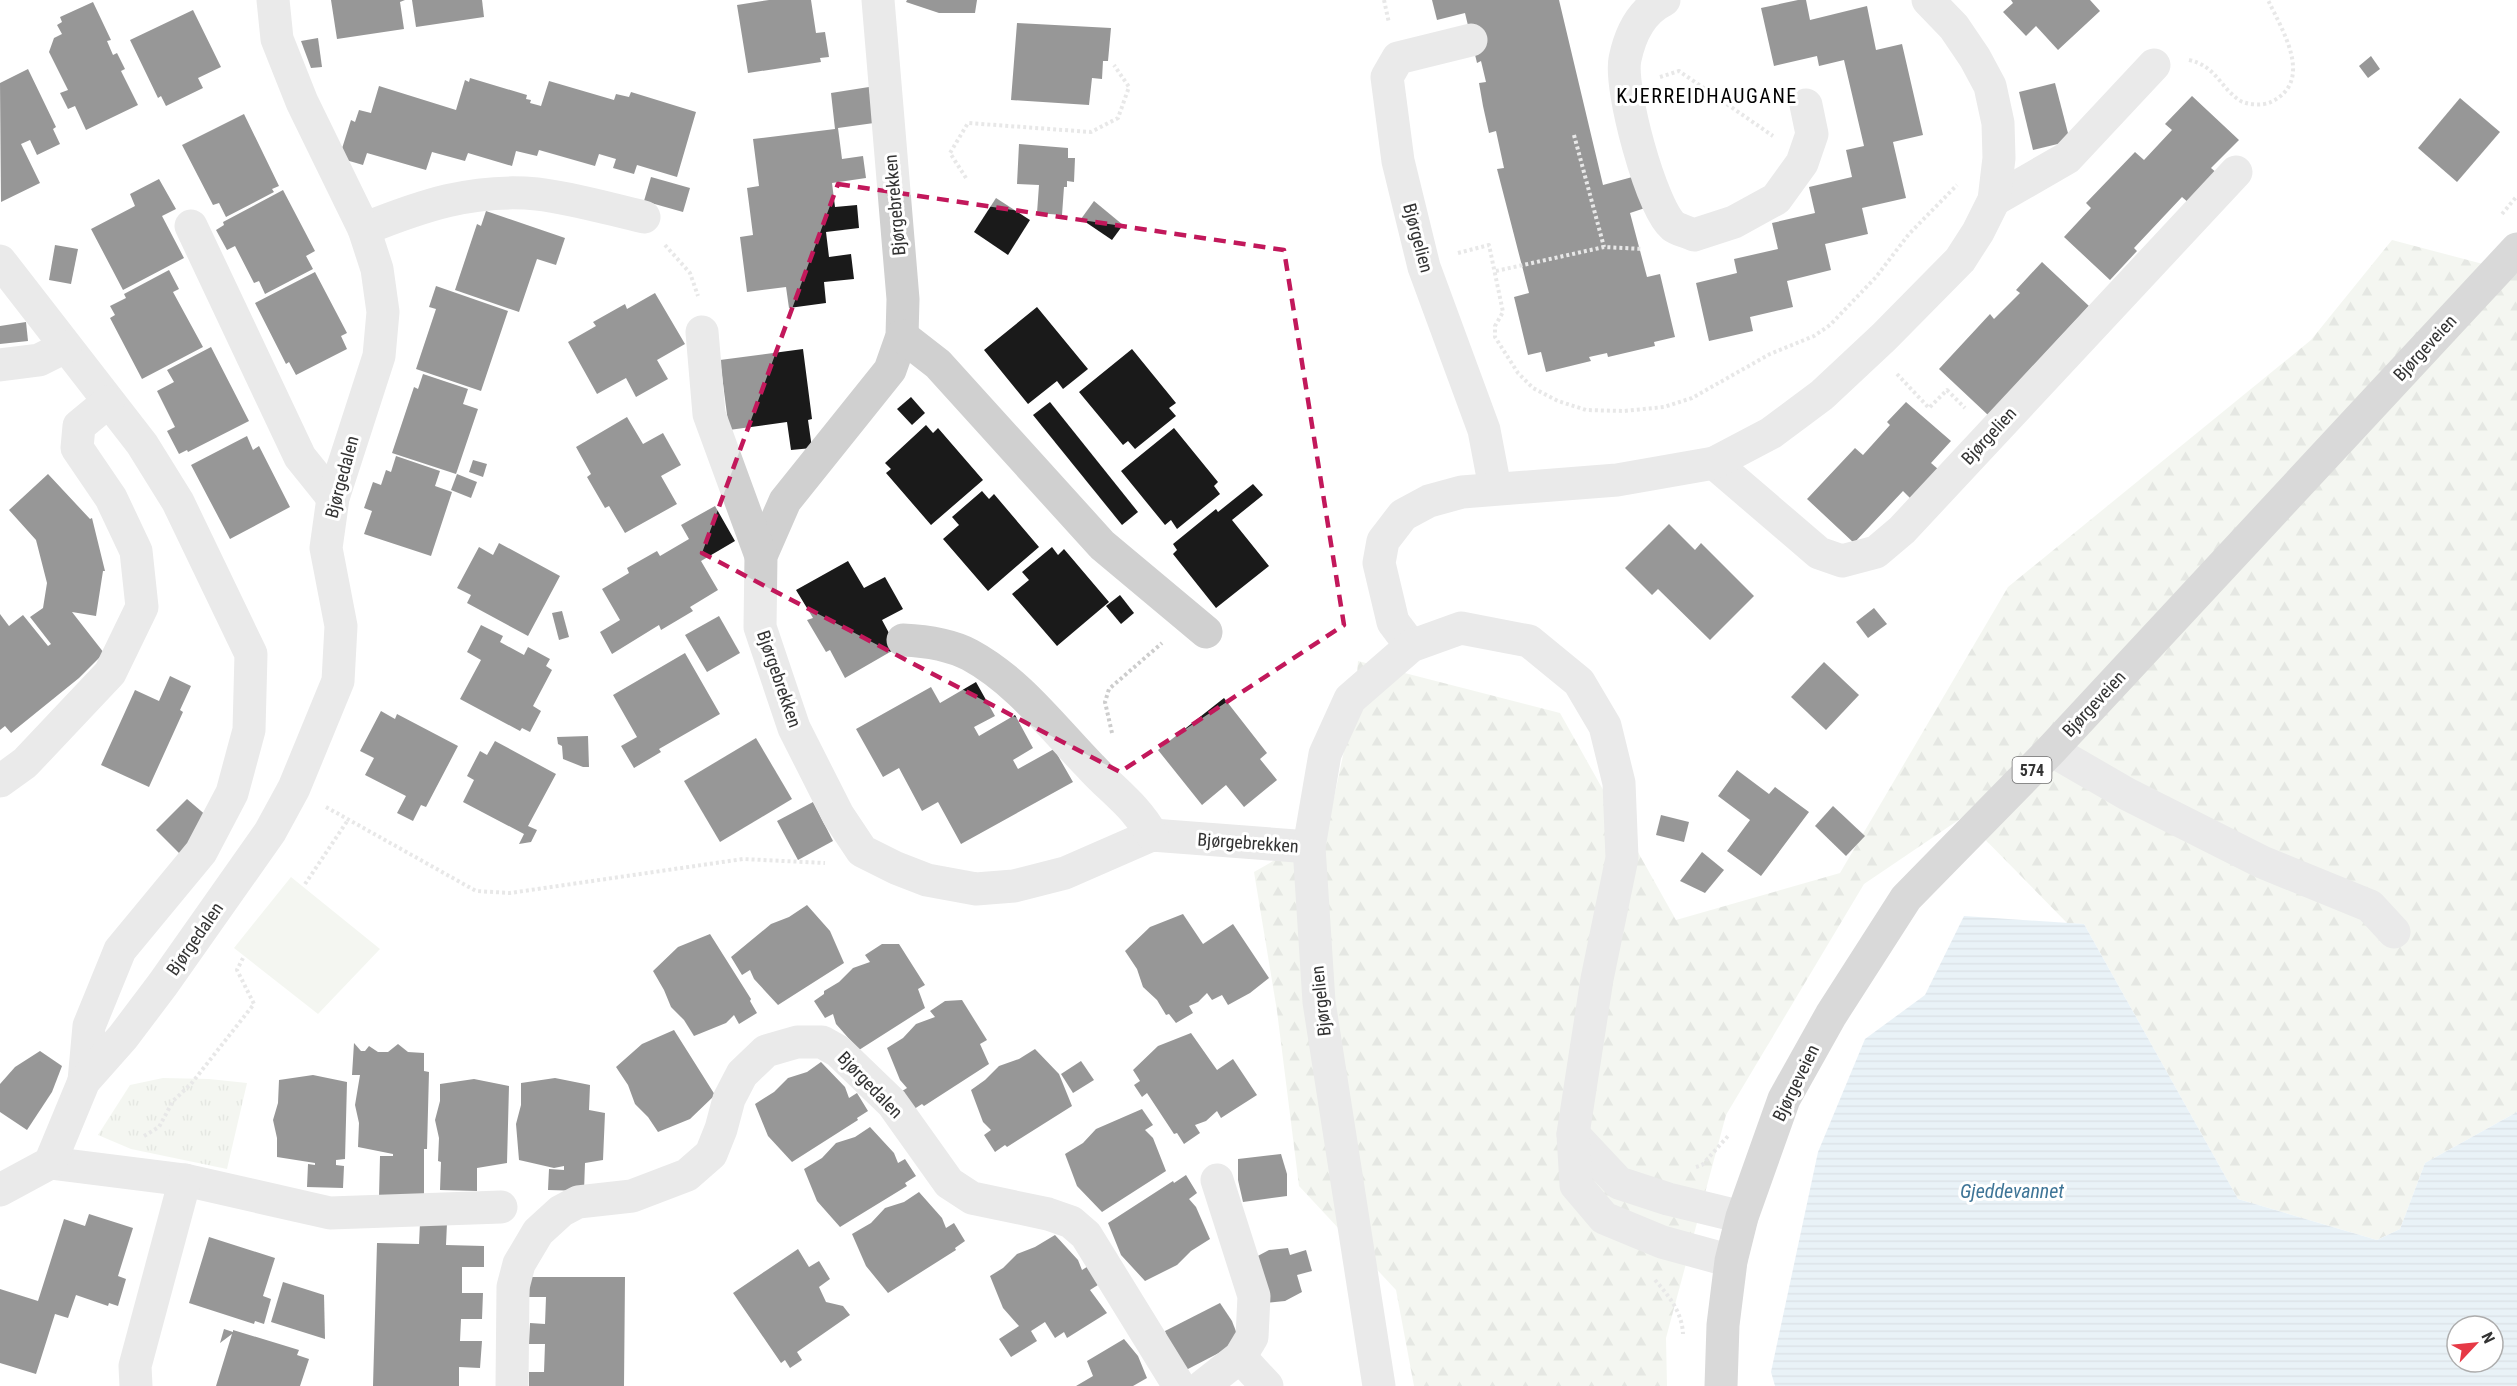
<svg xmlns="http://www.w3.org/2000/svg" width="2517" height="1386" font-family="'Roboto Condensed',sans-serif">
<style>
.forest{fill:url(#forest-firs)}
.park{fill:url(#park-tufts)}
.pitch{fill:#e6ecdf}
.water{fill:url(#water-rules);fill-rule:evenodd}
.building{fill:#1a1a1a}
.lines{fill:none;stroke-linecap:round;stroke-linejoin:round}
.path{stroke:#cdcdcd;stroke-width:4;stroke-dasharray:3 3;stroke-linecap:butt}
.minor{stroke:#d0d0d0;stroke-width:33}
.major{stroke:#ababab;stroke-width:33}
.marked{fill:none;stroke:#c2185b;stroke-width:4.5;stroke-dasharray:12 8;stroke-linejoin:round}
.labels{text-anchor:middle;stroke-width:6;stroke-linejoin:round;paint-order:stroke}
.shield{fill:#fff;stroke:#707070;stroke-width:1.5}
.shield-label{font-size:16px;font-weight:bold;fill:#333}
.street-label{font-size:18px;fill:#333;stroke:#fff}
.neighbourhood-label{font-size:20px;letter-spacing:1.5px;fill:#000;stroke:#fff}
.water-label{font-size:20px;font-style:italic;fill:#3f7597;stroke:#fff}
</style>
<defs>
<pattern id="forest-firs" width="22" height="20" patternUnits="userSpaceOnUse" patternTransform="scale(1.5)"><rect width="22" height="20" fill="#e6ecdf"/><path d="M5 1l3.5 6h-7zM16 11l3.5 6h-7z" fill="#c6cbc0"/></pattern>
<pattern id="park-tufts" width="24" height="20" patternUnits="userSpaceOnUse" patternTransform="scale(1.5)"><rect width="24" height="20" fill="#e6ecdf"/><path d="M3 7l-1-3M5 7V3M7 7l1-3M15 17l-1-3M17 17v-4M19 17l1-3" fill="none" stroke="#c6cbc0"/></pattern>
<pattern id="water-rules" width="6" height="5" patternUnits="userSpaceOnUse" patternTransform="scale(1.5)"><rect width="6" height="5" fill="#cfe2ee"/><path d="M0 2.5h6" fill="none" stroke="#b2c2cd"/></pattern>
</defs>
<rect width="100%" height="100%" fill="#fff"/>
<path class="forest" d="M2392 240 2517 273V1112L2425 1163 2400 1229 2377 1240 2238 1199 2084 924 2067 923 1963 817 1864 884 1726 1115 1666 1338 1667 1386H1414L1396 1290 1299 1186 1277 1011 1254 872 1327 830 1355 700 1358 661 1560 713 1676 920 1840 873 2008 587 2311 340Z"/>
<path class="park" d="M163 1078 209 1079 247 1083 227 1169 131 1149 98 1135 130 1085Z"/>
<path class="pitch" d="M291 877 380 949 318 1014 234 948Z"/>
<path class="water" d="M1964 916 2084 924 2238 1199 2377 1240 2400 1229 2425 1163 2517 1112V1386H1775L1771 1372 1818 1152 1865 1039 1925 995ZM2457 1326H2493V1362H2457Z"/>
<g class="building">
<path d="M331 0H405L400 2 404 29 337 39Z"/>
<path d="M412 0H482L484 17 416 27Z"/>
<path d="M769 0H811L816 33 825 32 829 57 820 58 821 62 748 73 737 5Z"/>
<path d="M907 0H977L975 13H939L906 2Z"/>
<path d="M1432 0H1559L1603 185 1636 176 1645 208 1630 213 1647 277 1660 274 1675 337 1654 342 1655 346 1608 357 1607 353 1589 357 1591 361 1546 372 1541 352 1528 355 1514 297 1529 293 1497 169 1504 168 1496 131 1489 133 1483 106 1479 83 1486 82 1481 61 1477 63 1465 13 1437 20Z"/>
<path d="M1798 0H1806L1810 20 1867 6 1876 50 1902 44 1923 135 1893 142 1906 198 1862 208 1868 234 1825 244 1831 270 1787 281 1793 307 1750 317 1753 331 1709 341 1696 283 1737 273 1734 259 1778 249 1772 223 1815 213 1809 187 1852 177 1846 150 1864 146 1844 60 1819 66 1817 56 1774 66 1761 8Z"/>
<path d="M2011 0H2090L2100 11 2058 50 2036 26 2026 36 2003 12 2013 3Z"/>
<path d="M93 2 111 40 107 41 113 55 117 53 125 69 121 71 138 105 86 130 75 106 68 109 60 93 68 90 49 52 54 38 62 34 57 25 62 22 60 17Z"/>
<path d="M193 10 221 67 198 78 203 88 166 106 161 96 158 98 130 40Z"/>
<path d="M1017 23 1111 28 1108 61H1103L1102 79 1092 78 1089 105 1011 100Z"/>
<path d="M318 38 322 67 311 68 301 41Z"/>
<path d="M2371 56 2380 69 2368 78 2359 66Z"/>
<path d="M28 69 56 127 53 129 60 144 37 155 30 140 21 144 40 183 1 202 0 83Z"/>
<path d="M470 78 527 95 526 99 531 100 530 103 541 106 549 81 614 100 616 94 629 97 631 92 696 112 677 177 637 165 634 174 613 168 616 159 599 154 595 166 539 150 537 156 516 151 512 166 468 153 465 161 432 152 426 170 367 153 363 165 339 158 351 120 355 122 359 110 371 113 379 86 456 110 465 80 469 82Z"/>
<path d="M2055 83 2070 141 2033 150 2019 92Z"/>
<path d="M869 87 874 123 838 128 842 159 863 156 866 178 832 183 835 207 857 205 859 228 826 232 829 257 851 254 854 279 824 282 826 303 789 308 786 287 747 292 740 237 753 235 747 188 759 186 753 139 835 129 831 93Z"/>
<path d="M2192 96 2239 140 2211 168 2218 174 2190 204 2182 197 2134 248 2137 251 2110 280 2064 237 2091 208 2086 203 2135 152 2144 160 2172 130 2165 124Z"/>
<path d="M2460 98 2500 132 2457 182 2418 148Z"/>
<path d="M244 114 279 186 272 189 274 192 226 217 219 203 213 205 182 145Z"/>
<path d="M1019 144 1068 148V158H1075L1074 182 1067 181V187H1064L1062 215 1037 213 1039 185 1017 184Z"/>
<path d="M651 177 690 188 683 212 644 201Z"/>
<path d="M159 179 176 209 162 216 184 258 123 290 91 229 135 206 130 194Z"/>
<path d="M283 190 315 251 306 256 313 269 265 294 259 281 254 283 235 246 227 250 216 230 224 225 223 222Z"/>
<path d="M996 198 1030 220 1008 255 974 232Z"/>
<path d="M1094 201 1123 225 1112 240 1081 219Z"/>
<path d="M486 211 565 238 556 265 537 259 519 312 455 290 477 224 481 226Z"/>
<path d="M55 245 78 249 71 284 49 280Z"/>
<path d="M2042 262 2089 306 1988 415 1939 369 1990 314 1994 319 2020 293 2016 290Z"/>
<path d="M169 270 179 289 173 292 203 347 142 379 110 318 115 315 110 306 126 298 124 294Z"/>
<path d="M315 272 347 333 341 336 347 349 296 375 289 362 286 364 255 303Z"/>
<path d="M436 286 508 311 481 391 416 369 436 309 429 307Z"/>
<path d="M655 293 685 344 657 360 668 379 636 397 626 378 597 394 568 342 596 326 593 322 625 304 627 309Z"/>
<path d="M1037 307 1088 369 1063 389 1057 381 1028 404 984 350Z"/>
<path d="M26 322 28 341 0 344V326Z"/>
<path d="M211 347 249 421 188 452 187 450 179 454 167 431 175 427 157 391 174 382 167 370Z"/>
<path d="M803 349 812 419 808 420 812 448 791 450 787 422 729 430 720 360Z"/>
<path d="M1132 349 1176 403 1169 408 1176 416 1135 449 1128 441 1123 445 1079 392Z"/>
<path d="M423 374 468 389 463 404 478 409 456 474 392 453 414 387 418 389Z"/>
<path d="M911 397 925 413 912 425 897 409Z"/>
<path d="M1050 402 1138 512 1122 525 1033 415Z"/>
<path d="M1906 402 1951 441 1931 463 1938 469 1911 499 1903 491 1854 543 1807 499 1855 448 1863 455 1890 425 1887 422Z"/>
<path d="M627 417 643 444 663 433 681 465 661 476 677 504 625 533 609 506 605 508 587 477 591 474 576 447Z"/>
<path d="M926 425 933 433 938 428 983 480 931 525 886 473 891 469 885 463Z"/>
<path d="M1174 428 1218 482 1214 486 1220 494 1177 529 1171 520 1165 525 1121 471Z"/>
<path d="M247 436 253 450 259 446 290 507 230 539 191 465Z"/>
<path d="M396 456 440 471 435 486 452 492 431 556 364 534 372 511 364 508 373 482 381 485 386 470 391 472Z"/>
<path d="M473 460 487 464 483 477 469 472Z"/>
<path d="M48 474 90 519 92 518 105 571H103L96 616 72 612 104 653 79 678 11 733 5 726 0 730V614L9 626 23 615 48 646 51 644 30 617 43 608 47 583 36 540 9 510Z"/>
<path d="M457 474 477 482 471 498 451 490Z"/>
<path d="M1253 484 1263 495 1232 520 1269 566 1216 608 1173 554 1177 550 1173 544 1216 509 1218 512Z"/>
<path d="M982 491 989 499 994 494 1039 547 988 591 943 539 959 525 952 517Z"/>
<path d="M715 506 735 541 701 561 718 590 690 607 693 611 661 630 659 625 612 654 600 632 620 620 602 589 629 573 627 568 657 551 660 556 689 539 681 525Z"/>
<path d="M1669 524 1695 550 1701 543 1754 596 1710 640 1658 589 1652 595 1625 568Z"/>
<path d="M499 543 560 576 528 636 467 603 471 595 457 588 479 547 493 555Z"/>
<path d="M1052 547 1058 555 1064 549 1109 602 1057 646 1012 594 1029 580 1022 572Z"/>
<path d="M848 561 864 588 885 577 903 609 882 620 897 648 845 678 830 650 826 652 807 620 813 618 796 590Z"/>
<path d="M1120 595 1134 613 1121 624 1106 606Z"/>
<path d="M1874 608 1887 624 1868 638 1856 622Z"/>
<path d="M562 611 569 637 559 640 552 613Z"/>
<path d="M719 616 740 653 707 672 685 635Z"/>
<path d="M481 625 503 636 500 642 524 655 528 647 550 659 546 666 552 670 533 706 541 711 530 732 522 728 520 731 460 699 481 660 467 652Z"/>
<path d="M685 653 720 714 659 749 661 752 634 768 621 746 637 737 613 695Z"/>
<path d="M1824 662 1859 695 1826 730 1791 697Z"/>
<path d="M170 676 191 686 180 710 183 712 149 787 101 765 135 690 159 701Z"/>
<path d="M976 682 995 716 974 727 979 736 1015 715 1033 748 1013 760 1018 769 1054 749 1073 782 961 844 938 802 922 811 899 768 883 777 856 729 931 687 940 703Z"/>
<path d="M1224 698 1267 753 1260 759 1277 780 1244 807 1226 785 1202 805 1158 750Z"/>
<path d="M381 711 395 719 397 714 458 746 426 807 421 805 413 821 397 813 406 796 365 775 374 758 360 751Z"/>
<path d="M588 736 589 767H583L563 759 562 746 558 744 557 737Z"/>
<path d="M756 738 792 799 720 842 684 781Z"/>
<path d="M495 741 556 774 528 826 537 830 531 842 519 844 524 834 463 802 474 780 467 776 480 751 487 755Z"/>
<path d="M1737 770 1769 794 1775 787 1809 812 1761 876 1727 851 1750 820 1718 796Z"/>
<path d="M187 799 208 817 184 858 156 830Z"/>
<path d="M813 802 833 841 798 860 777 821Z"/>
<path d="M1833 806 1865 836 1846 856 1815 826Z"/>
<path d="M1661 815 1689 822 1684 842 1656 835Z"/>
<path d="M1702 852 1724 870 1705 893 1680 881Z"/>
<path d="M807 905 830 931 844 963 778 1005 754 979 750 970 742 975 731 957 771 924 789 917Z"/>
<path d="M1183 914 1203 944 1233 924 1269 978 1250 993 1228 1005 1222 995 1212 1000 1207 993 1198 1002 1189 1006 1193 1013 1176 1023 1169 1014 1166 1015 1157 1000 1143 987 1137 969 1125 951 1150 927Z"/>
<path d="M710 934 751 999 750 1001 757 1013 739 1024 734 1015 726 1023 694 1036 684 1020 671 1007 664 990 653 971 678 947Z"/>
<path d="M882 944H899L925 985 918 989 925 1008 859 1050 836 1024 833 1014 825 1018 814 1001 824 994V991L839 982 853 968 870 962 865 955Z"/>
<path d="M962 1000 987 1040 980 1044 989 1064 924 1106 922 1104 911 1111 899 1093 907 1088 900 1080 887 1048 903 1038 916 1024 935 1017 930 1011 945 1001Z"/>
<path d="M674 1030 715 1095 690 1119 658 1132 648 1117 635 1104 628 1085 616 1067 642 1044Z"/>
<path d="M1191 1033 1217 1070 1233 1059 1257 1095 1221 1118 1217 1111 1206 1121 1195 1125 1200 1133 1184 1144 1177 1133 1174 1134 1147 1093 1142 1097 1134 1085 1140 1081 1133 1070 1158 1046Z"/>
<path d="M354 1043 361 1051H365L369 1046 378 1052H388L398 1044 408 1052 424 1053V1071L429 1072 427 1149H424V1199L379 1197 380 1156H393V1154L358 1147 359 1123 355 1105 360 1075H352Z"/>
<path d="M1035 1049 1059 1074 1072 1106 1007 1147 1005 1145 995 1152 984 1135 991 1130 983 1122 971 1090 985 1080 999 1066 1019 1059Z"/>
<path d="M40 1051 62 1066 52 1092 27 1130 0 1112V1084L15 1067Z"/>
<path d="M1081 1061 1094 1080 1073 1093 1061 1074Z"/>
<path d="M821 1062 845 1087 849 1098 857 1093 868 1111 857 1118 858 1120 792 1162 768 1136 755 1104 774 1092 788 1078 807 1072Z"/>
<path d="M313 1075 347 1082 345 1159 336 1160V1165L344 1166 343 1188 307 1187 308 1164 315 1165V1163L277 1157V1138L273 1120 278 1103 279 1080Z"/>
<path d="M555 1078 590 1085 589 1110 605 1113 603 1160 585 1163 584 1191 548 1190 549 1169 564 1170V1166L554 1168 519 1160 516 1124 521 1105V1083Z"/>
<path d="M474 1079 509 1086 507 1163 477 1168V1191L440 1190 441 1162 438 1161 439 1138 435 1120 440 1101V1084Z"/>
<path d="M1142 1109 1153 1125 1145 1130 1153 1138 1166 1171 1102 1212 1077 1186 1065 1154 1083 1143 1096 1129Z"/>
<path d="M870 1127 894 1153 898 1163 905 1159 916 1176 905 1183 907 1186 840 1227 817 1201 804 1169 822 1158 836 1143 855 1137Z"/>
<path d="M1281 1154 1287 1174V1196L1243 1202 1238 1180V1159Z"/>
<path d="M1186 1175 1197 1193 1189 1199 1196 1207 1210 1239 1191 1251 1177 1265 1145 1281 1121 1255 1108 1223 1173 1181 1174 1183Z"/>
<path d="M919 1192 942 1218 946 1228 954 1223 965 1241 955 1248 956 1250 888 1293 866 1266 852 1234 871 1223 885 1208 904 1202Z"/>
<path d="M89 1214 133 1228 118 1276 126 1279 118 1306 109 1303 108 1306 76 1295 68 1318 55 1314 36 1374 0 1363V1289L38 1301 64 1219 85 1226Z"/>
<path d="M420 1223H447L446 1245 484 1246V1267H462V1293H483L482 1319H461L460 1341H482L480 1368 459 1367V1386H373L377 1243 419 1244Z"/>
<path d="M1055 1235 1078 1260 1082 1270 1090 1265 1101 1283 1090 1290 1107 1313 1067 1338 1064 1332 1055 1338 1045 1322 1031 1331 1037 1341 1011 1357 999 1339 1019 1326 1003 1308 990 1276 1003 1268 1017 1254 1035 1247Z"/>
<path d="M209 1237 275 1258 263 1296 271 1299 264 1324 255 1321 254 1324 189 1303Z"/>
<path d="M1288 1248 1290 1255 1306 1250 1312 1271 1297 1275 1302 1292 1285 1301 1266 1303 1252 1259 1269 1250Z"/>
<path d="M798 1249 809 1267 819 1261 830 1279 819 1287 826 1302 843 1306 850 1315 797 1352 802 1360 790 1368 785 1360 781 1363 733 1293Z"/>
<path d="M530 1277H625L624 1386H529V1372H544L545 1344H529L530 1323 545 1324 546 1297H529Z"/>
<path d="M283 1282 324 1295 325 1339 271 1322Z"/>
<path d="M1220 1303 1232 1321 1240 1342 1186 1370 1172 1352 1165 1331Z"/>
<path d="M224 1329 233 1332V1330L299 1350 297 1355 309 1359 300 1386H216L232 1334 220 1343Z"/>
<path d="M1124 1339 1138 1356 1147 1378 1133 1386H1076L1093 1376 1087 1361Z"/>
</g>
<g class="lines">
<g class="path">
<path d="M1384 0 1389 23"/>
<path d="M2189 60C2216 66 2220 87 2239 100 2246 105 2263 106 2271 102 2315 81 2282 30 2268 0"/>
<path d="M1660 77 1679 71 1773 136"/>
<path d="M1574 135 1604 247"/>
<path d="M966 178 950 153 968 123 1091 132 1118 118 1129 87 1114 65"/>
<path d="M2502 214 2517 196"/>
<path d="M665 245 690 273 698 296"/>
<path d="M1458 253 1489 245 1503 312 1495 326V337L1518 373 1533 388 1558 401 1586 410 1624 411 1664 407 1692 398 1770 354 1814 336 1830 325 1876 277 1909 234 1957 185"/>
<path d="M1496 271 1604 247 1643 249"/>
<path d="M1897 374 1929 408 1947 390 1965 408"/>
<path d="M1112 733 1105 702 1109 689 1162 643"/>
<path d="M326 807 476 891 510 893 743 859 825 863"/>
<path d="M305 884 348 820"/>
<path d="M144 1136 159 1127 173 1101 191 1084 254 1004 237 970 244 956"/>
<path d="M1696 1167 1702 1165 1729 1135"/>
<path d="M1655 1280C1669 1296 1682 1312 1683 1334"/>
</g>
<g class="minor">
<path d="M878 0 903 299 902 336 890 370 785 501 761 556 760 627 794 728 838 815 862 851 896 868 927 880 976 889 1014 886 1065 873 1152 835 1309 847"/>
<path d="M1664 0C1641 11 1630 35 1625 59 1619 88 1651 207 1673 226 1678 230 1688 232 1694 235L1734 222 1776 199 1802 163 1812 134 1806 105"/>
<path d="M1471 40 1398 58 1387 77 1398 161 1424 267 1484 430 1495 488"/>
<path d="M1994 200 2067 158 2154 65"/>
<path d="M191 226 300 457 333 498"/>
<path d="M364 229C421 206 473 188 537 194 572 198 609 209 644 217"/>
<path d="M0 261 142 444 178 502 251 654 249 730 232 793 201 852 120 950 89 1026 84 1081"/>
<path d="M702 332 709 414 761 556"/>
<path d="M902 336 938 364 1102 545 1206 632"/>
<path d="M0 365 39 360 65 347"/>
<path d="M1714 463 1819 553 1842 561 1876 552 1902 530 2236 172"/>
<path d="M903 640C926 641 949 644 970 655 1018 681 1053 728 1091 767 1113 791 1136 806 1152 835"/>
<path d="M1411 646 1393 622 1379 563 1383 541 1403 515 1429 501 1462 492 1617 480 1714 463 1771 433 1822 395 1884 337 1960 260 1978 232 1994 200 1999 158 1998 123 1990 86 1975 58 1954 27 1928 0"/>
<path d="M2051 750 2127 794 2262 862 2370 906 2394 932"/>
<path d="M0 781 25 763 110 673 142 607 136 551 111 498 77 448 79 426 108 402"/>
<path d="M1573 1134 1619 1183 1668 1199 1742 1217"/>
<path d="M50 1163 185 1180 330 1213 501 1207"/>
<path d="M0 1190 50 1163 84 1081 123 1037 163 984 270 832 294 788 338 681 341 626 326 548 333 498 379 356 383 312 377 269 364 229 302 102 277 39 273 0"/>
<path d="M1240 1357 1267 1386"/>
<path d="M136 1386 135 1366 185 1180"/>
<path d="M512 1386 513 1287 519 1264 538 1232 561 1211 578 1202 632 1196 687 1175 711 1154 721 1129 729 1099 742 1074 766 1051 797 1042H822L838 1051 892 1103 949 1183 972 1198 1048 1214 1071 1222 1086 1235 1179 1386"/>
<path d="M1203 1386 1240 1357 1252 1337 1254 1296 1217 1180"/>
<path d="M1379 1386 1319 1002 1309 847 1325 754 1350 699 1411 646 1461 628 1529 641 1579 682 1605 726 1619 783 1622 858 1597 979 1573 1134 1576 1185 1604 1218 1662 1242 1731 1261"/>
</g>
<path class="major" d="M1721 1386 1723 1325 1731 1261 1742 1217 1784 1099 1831 1015 1906 898 2051 750 2517 249"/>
</g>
<path d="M0 0H2517V1386H0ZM838 184 1284 250 1344 625 1120 772 702 553Z" fill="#fff" fill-opacity=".55" fill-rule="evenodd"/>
<path class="marked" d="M838 184 1284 250 1344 625 1120 772 702 553Z"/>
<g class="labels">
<rect class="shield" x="2012.5" y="757" width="39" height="26" rx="4.5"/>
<g class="shield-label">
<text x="2032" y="776">574</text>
</g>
<g class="street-label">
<text transform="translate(895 205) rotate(-95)" y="6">Bjørgebrekken</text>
<text transform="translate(1418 238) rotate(75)" y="6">Bjørgelien</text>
<text transform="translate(2425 348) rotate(-47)" y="6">Bjørgeveien</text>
<text transform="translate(1989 436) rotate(-47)" y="6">Bjørgelien</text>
<text transform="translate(342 477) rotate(-75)" y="6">Bjørgedalen</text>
<text transform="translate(779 679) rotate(71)" y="6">Bjørgebrekken</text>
<text transform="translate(2094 704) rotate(-47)" y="6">Bjørgeveien</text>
<text transform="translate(1248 843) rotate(4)" y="6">Bjørgebrekken</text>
<text transform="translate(195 939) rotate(-55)" y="6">Bjørgedalen</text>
<text transform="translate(1321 1001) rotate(-96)" y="6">Bjørgelien</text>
<text transform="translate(1796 1083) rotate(-64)" y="6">Bjørgeveien</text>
<text transform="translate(870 1085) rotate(46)" y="6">Bjørgedalen</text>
</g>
<g class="neighbourhood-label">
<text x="1707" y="103">KJERREIDHAUGANE</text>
</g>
<g class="water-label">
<text x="2012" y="1198">Gjeddevannet</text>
</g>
</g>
<g transform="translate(2475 1344) rotate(64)"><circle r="28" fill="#ffffff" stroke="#adadad" stroke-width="1.5"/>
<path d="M0-4.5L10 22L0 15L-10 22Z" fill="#e63946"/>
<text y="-9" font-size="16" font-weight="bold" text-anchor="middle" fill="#333333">N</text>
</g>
</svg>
